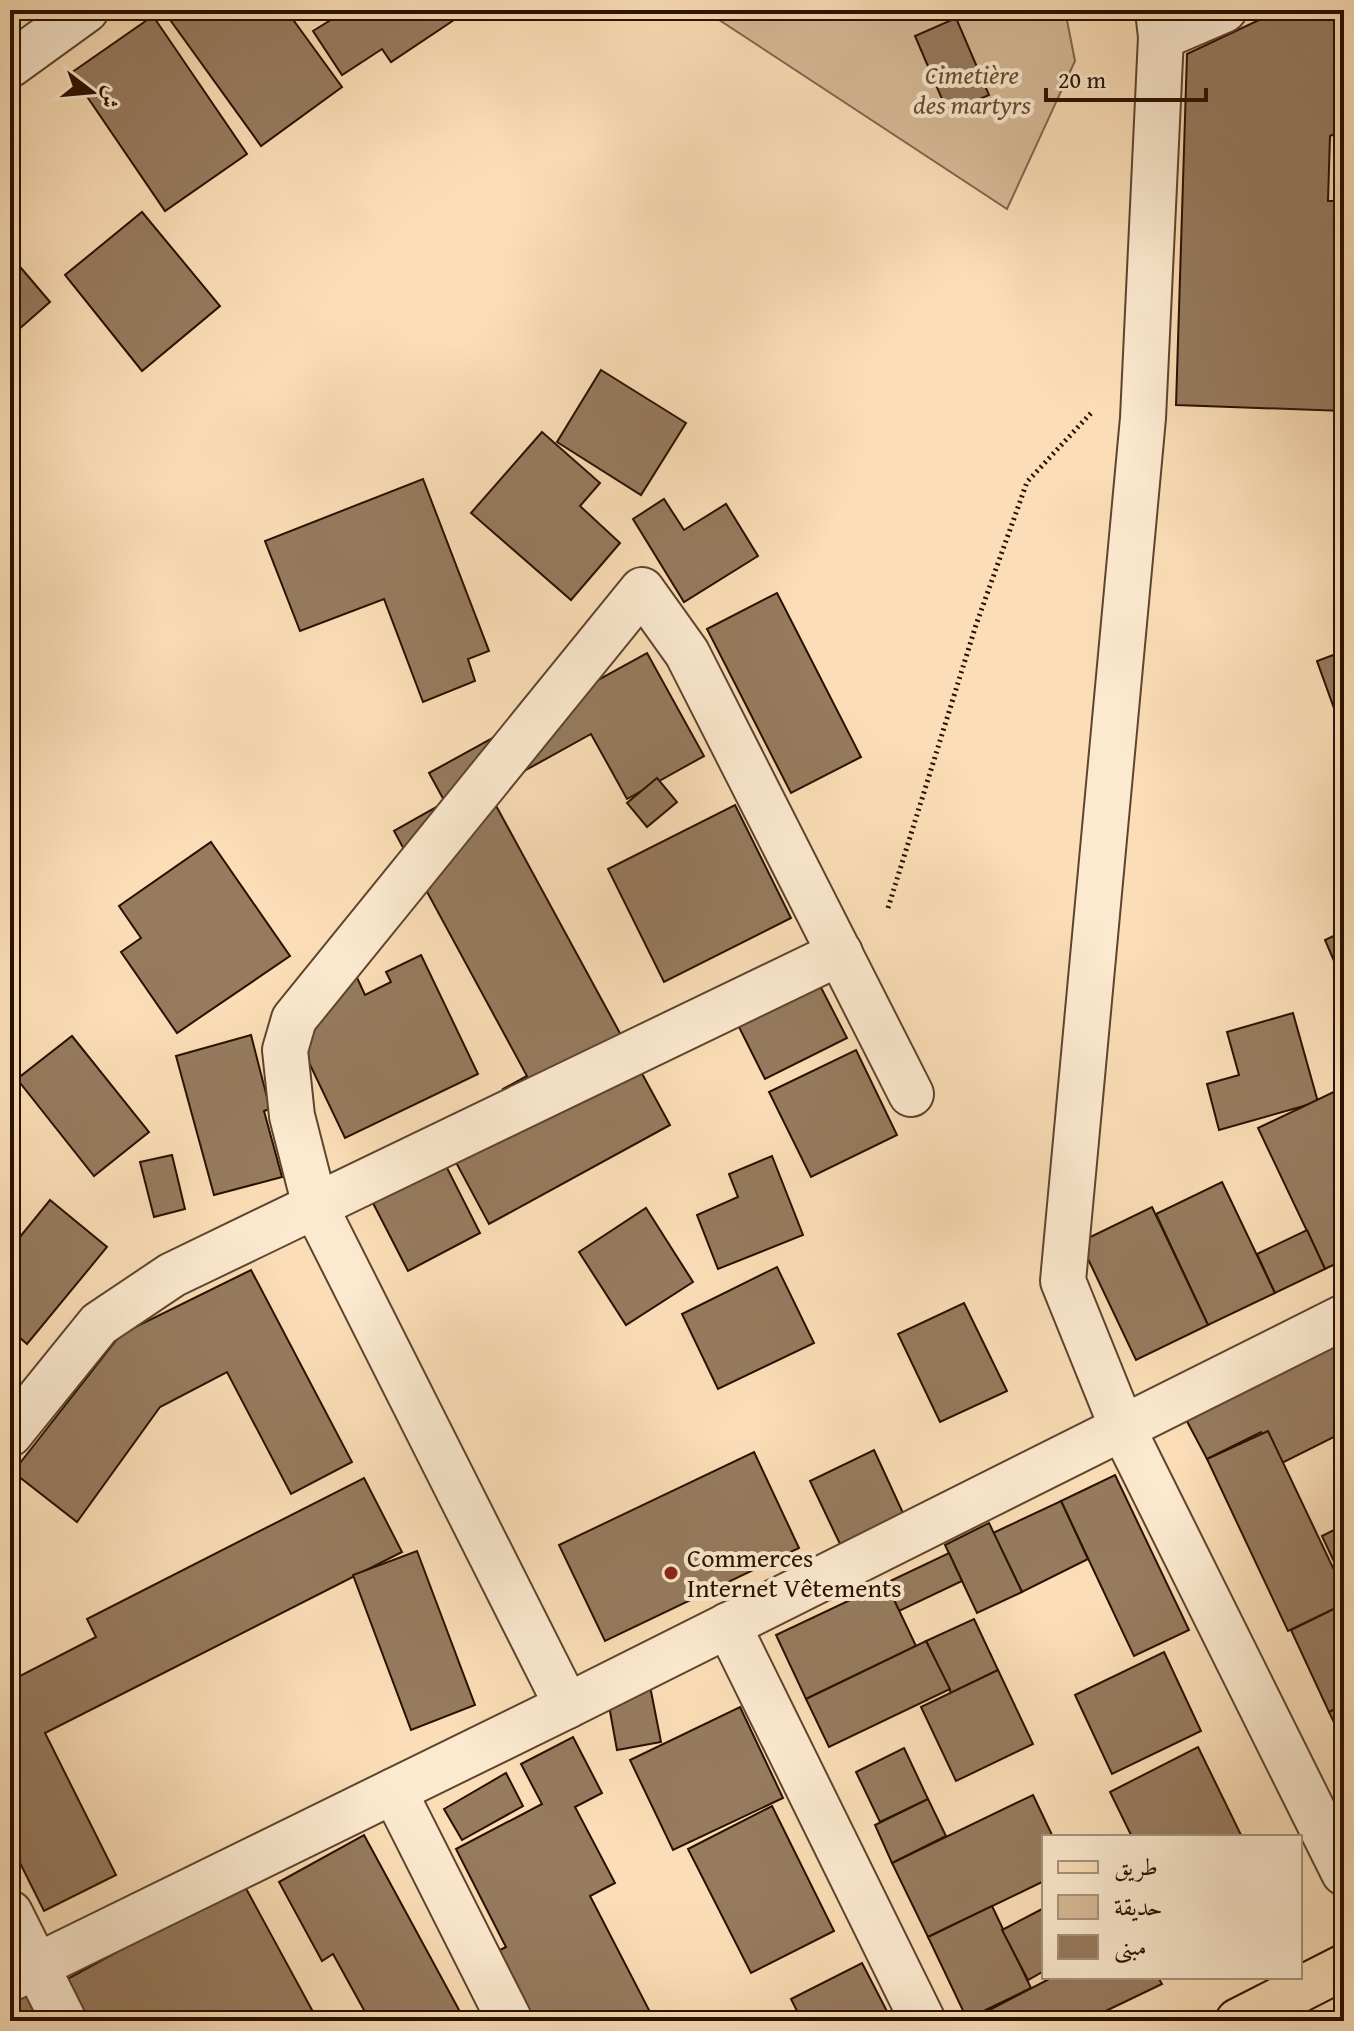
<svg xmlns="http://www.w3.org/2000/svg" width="1354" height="2031" font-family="'Gentium Book Plus',Amiri,serif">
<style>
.green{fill:#d7bb98;stroke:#80664c;stroke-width:2}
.building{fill:#967b5f;stroke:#291000;stroke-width:2}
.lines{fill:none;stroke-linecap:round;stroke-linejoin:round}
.minor-casing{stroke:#5e442e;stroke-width:48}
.tertiary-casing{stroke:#5e442e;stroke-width:48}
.primary-casing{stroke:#291000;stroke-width:48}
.path{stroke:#291000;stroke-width:5;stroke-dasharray:2 4;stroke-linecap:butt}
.minor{stroke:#fcead0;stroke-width:44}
.tertiary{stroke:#fcead0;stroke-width:44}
.primary{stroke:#fbdeb7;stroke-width:44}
.poi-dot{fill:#8f2418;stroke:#fcead0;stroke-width:3}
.labels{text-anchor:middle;stroke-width:8;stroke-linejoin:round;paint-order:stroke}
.park-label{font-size:26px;font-style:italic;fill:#664c35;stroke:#fcead0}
.poi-label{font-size:26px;fill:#291000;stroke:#fcead0;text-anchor:start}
</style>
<rect width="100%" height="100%" fill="#fbdeb7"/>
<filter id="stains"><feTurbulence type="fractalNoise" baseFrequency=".0025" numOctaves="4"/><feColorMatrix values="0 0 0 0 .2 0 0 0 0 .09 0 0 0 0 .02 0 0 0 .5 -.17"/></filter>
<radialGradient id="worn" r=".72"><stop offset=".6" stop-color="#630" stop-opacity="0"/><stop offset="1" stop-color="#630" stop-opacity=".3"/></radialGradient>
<path class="green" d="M704 10H1065L1075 61 1007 209Z"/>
<g class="building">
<path d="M163 10H286L342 87 261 146Z"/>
<path d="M322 10H465L466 12 391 62 382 49 342 75 313 31 329 21Z"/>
<path d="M1280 10H1344V130L1330 136 1328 201H1344V411L1176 405 1187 54Z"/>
<path d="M153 16 247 154 165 211 71 73Z"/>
<path d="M956 18 989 95 948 113 915 36Z"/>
<path d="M142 212 220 306 142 371 65 275Z"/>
<path d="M10 255 50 302 10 337Z"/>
<path d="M601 370 686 423 641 495 557 442Z"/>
<path d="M542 432 600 483 580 506 620 543 571 600 471 513Z"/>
<path d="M423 479 489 651 468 659 475 681 423 702 384 599 300 631 265 541Z"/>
<path d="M664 499 684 530 726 504 758 556 684 602 633 519Z"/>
<path d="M777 593 861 757 791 793 707 629Z"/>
<path d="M1344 651V736L1317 661Z"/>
<path d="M647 653 704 756 627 799 591 734 488 791 670 1125 489 1224 452 1155 519 1117 503 1089 527 1076 394 831 445 802 429 773Z"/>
<path d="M657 778 677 802 647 827 627 803Z"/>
<path d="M735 805 791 918 664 982 608 869Z"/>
<path d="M211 842 290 956 177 1033 121 952 141 938 119 906Z"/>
<path d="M1344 931V984L1325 940Z"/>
<path d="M421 955 478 1074 345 1138 282 1006 354 971 365 995 391 982 386 972Z"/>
<path d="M813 972 847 1038 765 1079 732 1013Z"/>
<path d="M1293 1013 1318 1102 1219 1130 1207 1084 1239 1075 1227 1032Z"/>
<path d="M251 1035 270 1109 264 1111 282 1177 214 1195 176 1056Z"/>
<path d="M72 1036 149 1132 94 1176 17 1079Z"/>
<path d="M856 1050 897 1135 811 1177 769 1092Z"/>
<path d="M1344 1087V1260L1325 1269 1258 1128Z"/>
<path d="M172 1155 185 1209 154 1217 140 1162Z"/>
<path d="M772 1156 803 1235 718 1269 697 1215 738 1197 729 1174Z"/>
<path d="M445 1164 480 1233 408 1271 357 1172Z"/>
<path d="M1222 1182 1275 1293 1208 1325 1156 1214Z"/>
<path d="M50 1200 107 1247 27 1344 10 1329V1249Z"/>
<path d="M1152 1207 1208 1325 1136 1360 1080 1242Z"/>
<path d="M646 1208 693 1282 626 1325 579 1252Z"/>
<path d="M1307 1230 1325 1269 1275 1293 1257 1254Z"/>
<path d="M777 1267 814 1343 718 1389 682 1314Z"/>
<path d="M251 1270 352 1462 291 1494 227 1372 160 1407 77 1522 13 1472 121 1334Z"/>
<path d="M964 1303 1007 1391 940 1422 898 1334Z"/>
<path d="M1332 1337 1344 1361V1432L1278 1465 1261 1432 1207 1459 1183 1414Z"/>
<path d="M1268 1431 1344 1591V1604L1288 1631 1207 1459Z"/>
<path d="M874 1450 903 1513 840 1544 810 1481Z"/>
<path d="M754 1452 799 1548 605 1641 559 1545Z"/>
<path d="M1115 1475 1189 1630 1134 1656 1061 1501Z"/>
<path d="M364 1478 402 1552 45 1733 116 1875 44 1911 10 1843V1681L96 1637 87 1619Z"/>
<path d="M1061 1501 1088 1559 1022 1592 993 1533Z"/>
<path d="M989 1523 1022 1592 977 1613 945 1545Z"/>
<path d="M1344 1525V1583L1322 1536Z"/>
<path d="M417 1551 475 1705 411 1730 353 1575Z"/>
<path d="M949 1553 962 1581 899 1611 886 1583Z"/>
<path d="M886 1583 916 1646 806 1699 776 1635Z"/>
<path d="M1344 1604V1705L1329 1712 1291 1630Z"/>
<path d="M974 1619 998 1670 951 1693 926 1641Z"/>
<path d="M926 1641 950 1689 829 1747 806 1699Z"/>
<path d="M1164 1652 1201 1731 1112 1774 1075 1695Z"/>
<path d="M998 1670 1033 1744 956 1781 921 1707Z"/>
<path d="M649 1681 661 1742 617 1750 606 1689Z"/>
<path d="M1344 1705V1743L1329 1712Z"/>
<path d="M740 1707 783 1798 673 1850 630 1760Z"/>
<path d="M573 1737 602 1793 575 1807 615 1883 590 1896 650 2012 632 2021H532L496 1952 506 1947 456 1849 542 1804 521 1764Z"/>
<path d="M1198 1747 1242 1837H1132L1110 1792Z"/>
<path d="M904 1748 928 1799 880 1822 856 1772Z"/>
<path d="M506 1773 523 1806 462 1840 444 1809Z"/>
<path d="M1033 1795 1053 1837H1044V1881L928 1937 892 1863Z"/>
<path d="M928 1799 946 1836 892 1863 875 1825Z"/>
<path d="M772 1806 834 1931 751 1973 688 1849Z"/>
<path d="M364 1835 465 2021H370L333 1954 322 1961 279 1882Z"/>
<path d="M243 1883 318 2021H83L62 1982Z"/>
<path d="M992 1906 1031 1988 967 2019 928 1937Z"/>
<path d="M1044 1908V1971L1028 1980 1002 1930Z"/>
<path d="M862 1963 892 2021H802L791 1999Z"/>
<path d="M1053 1977H1158L1162 1984 1085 2021H968Z"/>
<path d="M10 1979 51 2009 34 2016 36 2021H10Z"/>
</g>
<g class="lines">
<g class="minor-casing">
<g id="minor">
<path d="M1161 37 1224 10"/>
<path d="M10 65 86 10"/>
<path d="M10 1434 99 1324 172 1275 840 953"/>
<path d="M728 1625 923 2021"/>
<path d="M567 1706 315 1206 292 1116 285 1050 294 1019 642 590 687 653 911 1094"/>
<path d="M394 1791 510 2021"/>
<path d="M10 1913 64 2021"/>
<path d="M10 1979 567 1706 1344 1317"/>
</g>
</g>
<g class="tertiary-casing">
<path id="tertiary" d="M1158 10 1161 37 1143 418 1063 1281 1122 1427 1344 1873"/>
</g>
<g class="primary-casing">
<path id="primary" d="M1238 2021 1344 1967"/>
</g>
<path class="path" d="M888 908 976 625 1027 482 1091 413"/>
<use href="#minor" class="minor"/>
<use href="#tertiary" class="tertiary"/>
<use href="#primary" class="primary"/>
</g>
<circle class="poi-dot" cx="671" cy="1573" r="8"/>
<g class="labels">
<g class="park-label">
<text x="972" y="84">Cimetière<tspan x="972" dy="30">des martyrs</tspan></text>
</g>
<g class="poi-label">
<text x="687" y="1567">Commerces<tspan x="687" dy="30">Internet Vêtements</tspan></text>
</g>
</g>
<rect width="1354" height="2031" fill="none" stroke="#fbdeb7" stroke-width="40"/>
<rect x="12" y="12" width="1330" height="2007" fill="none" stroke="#291000" stroke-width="4"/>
<rect x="20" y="20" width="1314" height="1991" fill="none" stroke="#291000" stroke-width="2"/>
<rect x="1042" y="1835" width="260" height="144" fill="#fcead0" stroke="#a8937d" stroke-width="2"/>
<rect x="1058" y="1861" width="40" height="12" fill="#fbdeb7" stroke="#a8937d" stroke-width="2"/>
<text x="1114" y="1875" font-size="24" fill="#291000">طريق</text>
<rect x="1058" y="1895" width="40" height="24" fill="#d7bb98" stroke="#a8937d" stroke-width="2"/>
<text x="1114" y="1915" font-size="24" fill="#291000">حديقة</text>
<rect x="1058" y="1935" width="40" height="24" fill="#967b5f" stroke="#a8937d" stroke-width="2"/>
<text x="1114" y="1955" font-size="24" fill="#291000">مبنى</text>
<g transform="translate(92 92) rotate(106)" stroke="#fcead0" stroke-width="6" paint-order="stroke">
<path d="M0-6L14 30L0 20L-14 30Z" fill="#291000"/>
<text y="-12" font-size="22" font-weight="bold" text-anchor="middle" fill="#291000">ش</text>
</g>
<path d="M1046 88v12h160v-12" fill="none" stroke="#291000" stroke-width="4"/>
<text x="1058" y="88" font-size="24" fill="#291000" stroke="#fcead0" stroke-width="6" paint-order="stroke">20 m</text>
<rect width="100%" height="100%" filter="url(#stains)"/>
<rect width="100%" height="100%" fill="url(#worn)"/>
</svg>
